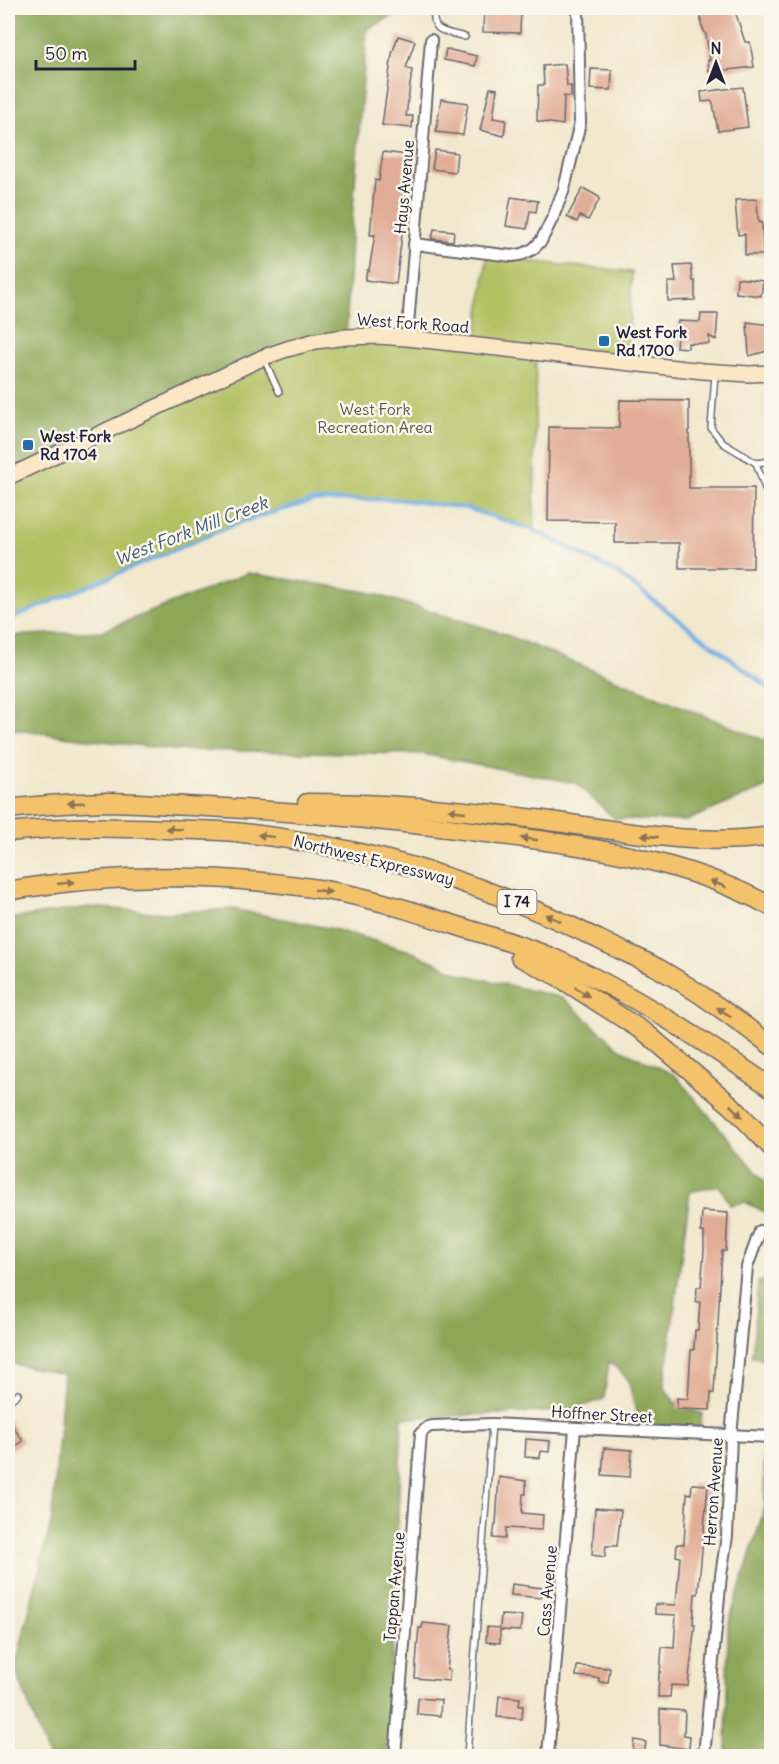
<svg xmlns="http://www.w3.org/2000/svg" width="779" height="1764" font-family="Delius,sans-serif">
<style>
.green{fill:#b2c163;stroke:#6a724f;stroke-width:1.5}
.forest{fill:#8da759;stroke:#58644a;stroke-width:1.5}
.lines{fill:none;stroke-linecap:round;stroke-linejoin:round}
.stream{stroke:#6faee2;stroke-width:4}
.building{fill:#e2ad96}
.lane-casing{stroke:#6a676e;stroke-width:8}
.street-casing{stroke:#6a676e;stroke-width:14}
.secondary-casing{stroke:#6a676e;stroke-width:18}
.highway-casing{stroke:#6a676e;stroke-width:21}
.lane{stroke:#fff;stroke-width:5}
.street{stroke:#fff;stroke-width:10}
.secondary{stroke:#fbe7c3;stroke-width:15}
.highway{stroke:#f4c26a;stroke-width:18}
.oneway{fill:#8b7252}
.poi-dot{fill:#1f6fb2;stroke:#fbf7ec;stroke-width:2}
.labels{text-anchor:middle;stroke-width:5;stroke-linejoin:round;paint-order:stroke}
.shield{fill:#fbf7ec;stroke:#636270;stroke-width:1.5}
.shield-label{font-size:15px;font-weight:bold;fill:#22223b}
.street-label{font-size:16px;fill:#22223b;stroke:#fbf7ec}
.poi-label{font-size:16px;font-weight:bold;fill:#22223b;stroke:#fbf7ec;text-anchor:start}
.park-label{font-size:16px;fill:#545a49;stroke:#fbf7ec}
.water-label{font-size:18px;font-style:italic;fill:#415a7e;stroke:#fbf7ec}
</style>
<rect width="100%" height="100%" fill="#fbf7ec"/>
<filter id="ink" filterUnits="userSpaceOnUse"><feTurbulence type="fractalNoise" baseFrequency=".0167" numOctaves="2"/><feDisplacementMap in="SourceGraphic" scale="12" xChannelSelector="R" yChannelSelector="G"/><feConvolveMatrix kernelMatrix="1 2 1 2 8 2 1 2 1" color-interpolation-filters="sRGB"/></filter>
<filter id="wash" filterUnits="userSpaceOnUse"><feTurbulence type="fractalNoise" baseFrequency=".008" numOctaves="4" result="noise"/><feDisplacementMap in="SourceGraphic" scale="24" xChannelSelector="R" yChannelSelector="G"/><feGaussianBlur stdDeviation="1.35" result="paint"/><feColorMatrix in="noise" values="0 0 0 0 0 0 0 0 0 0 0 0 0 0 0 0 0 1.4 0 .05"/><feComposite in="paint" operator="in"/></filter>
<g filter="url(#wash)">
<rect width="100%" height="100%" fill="#f1e8ce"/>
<path class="green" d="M487 257 632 272 628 361 536 352 534 530 466 508 393 499 313 501 243 521 8 620V477L316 341 476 345Z"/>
<g class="forest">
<path d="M8 8H398L397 14 367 29 352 220 346 337 316 341 8 477Z"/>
<path d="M248 573 368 592 502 633 771 743V785L686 821 615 819 576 783 422 754 175 750 8 729V636L102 631Z"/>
<path d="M89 907 165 913 233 909 333 929 410 951 461 974 563 998 620 1049 675 1075 771 1189V1215L745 1202 730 1205 719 1185 690 1192 664 1387 678 1407 702 1413 700 1428 639 1424 628 1379 609 1361 604 1399 568 1411 402 1418 388 1756H48L15 1668 52 1519 64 1374 8 1363V919Z"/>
<path d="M771 1279H772L771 1362 752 1356 758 1282Z"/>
<path d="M763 1443H772L771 1756H726L728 1625 765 1507Z"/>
</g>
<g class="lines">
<path class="stream" d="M8 620 243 521 313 501 393 499 466 508 534 530 617 573 772 690"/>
</g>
<g id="blocks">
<g class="building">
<path d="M484 8H521L520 33 483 32Z"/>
<path d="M701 8H734L745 42H750L754 67 709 72 708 60H710L706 35 701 24Z"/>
<path d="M398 36 415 41 406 68 412 70 406 116H413L412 128 382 125 392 54Z"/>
<path d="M446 49 477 56 475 66 444 60Z"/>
<path d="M565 64 567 86H571V97L564 96 563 125 537 121 538 85H544L543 66Z"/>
<path d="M591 69 612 70 611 90 590 89Z"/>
<path d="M743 87 748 127 718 131 713 103 711 101 702 102 701 92Z"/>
<path d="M490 88 497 89 493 118 506 120 504 136 480 130Z"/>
<path d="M441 99 468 103 463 135 436 132Z"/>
<path d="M435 150 457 153 455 172 432 169Z"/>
<path d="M383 152 407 155 403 183 405 184 403 226 396 284 365 280 367 270H369L375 235H370L375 180 379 181Z"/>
<path d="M583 188 599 197V200L588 220 580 216 577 222 567 217Z"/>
<path d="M511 197 538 201 536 212 530 211 527 229 506 226Z"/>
<path d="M757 199 758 218 760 223 762 222 763 255H745V234L738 235 735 200Z"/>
<path d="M434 229 454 231 453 241 432 239Z"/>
<path d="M691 265 693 281H695V300L668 301V282H676L674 266Z"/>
<path d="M737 278 763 281 761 296 736 293Z"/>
<path d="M701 314H718L716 340 709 336V344L688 343V348L676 347 678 321 700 322Z"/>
<path d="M747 322 771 325V350L749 356Z"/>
<path d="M620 400 689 401V488H754L753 568H679V543H615V522L548 521 549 427 619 428Z"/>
<path d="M702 1211 728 1213 726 1251H722L714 1393H711L710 1410 677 1409V1398L688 1399 691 1350H694L695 1330H698L700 1302H696L697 1287H701L704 1251V1232H701Z"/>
<path d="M8 1419 23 1441 8 1452Z"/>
<path d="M526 1439 550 1441 549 1452 541 1451 540 1458 525 1457Z"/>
<path d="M604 1448 632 1450 630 1477 602 1475Z"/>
<path d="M499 1477 526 1481V1494H523L522 1513 543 1515 542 1530 506 1528 505 1539 493 1538 495 1524H496Z"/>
<path d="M692 1484 708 1485 698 1594H695L693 1624H695L688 1686 671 1685 670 1697H658L659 1673H660L662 1647 674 1648 676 1615 655 1614V1604L676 1605 680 1557 676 1556 677 1544H684L687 1493 691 1494Z"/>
<path d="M595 1508 621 1510 617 1546H606L605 1557 592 1555Z"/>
<path d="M512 1584 542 1588 541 1598 511 1595Z"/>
<path d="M501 1615 522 1616 520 1631 500 1630V1643L486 1642 487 1627 500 1628Z"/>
<path d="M423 1623 452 1626 447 1670H450L449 1681 415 1678 418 1637 419 1628H422Z"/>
<path d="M577 1666 610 1668 608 1683 599 1682V1678L576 1676Z"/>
<path d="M499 1696 520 1698 519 1706H523L522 1719 497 1717Z"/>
<path d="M418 1698 441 1700 440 1716 417 1714Z"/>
<path d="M660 1709 685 1711 684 1735 690 1736 689 1749 660 1745Z"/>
<path d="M634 1740 646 1742 644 1756H632Z"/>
</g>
</g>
</g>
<g filter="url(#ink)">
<use href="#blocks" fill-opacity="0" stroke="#6a676e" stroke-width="1.5"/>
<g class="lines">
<g class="lane-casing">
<g id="lane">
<path d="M424 8 440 11 448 8"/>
<path d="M434 10C431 34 446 31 465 37"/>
<path d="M264 359 279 392"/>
<path d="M715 374 711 428 723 443 756 463 772 508"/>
<path d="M756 463 772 461"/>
<path d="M8 1402 18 1394"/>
<path d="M467 1756 492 1424"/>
</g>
</g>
<g class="street-casing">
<g id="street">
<path d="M414 244 512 256 523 254 533 249 541 241 553 217 564 189 580 123 578 8"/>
<path d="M407 338 431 40"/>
<path d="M395 1756 421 1433 428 1427 432 1426 492 1424 772 1437"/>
<path d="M548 1756 575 1428"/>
<path d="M704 1756 721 1575 727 1536 731 1436 747 1267 760 1231"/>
</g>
</g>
<g class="secondary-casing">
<path id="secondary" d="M8 477 264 357 287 349 316 341 346 337 377 336 407 338 703 371 749 374 772 373"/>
</g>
<g class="highway-casing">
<g id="highway">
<path d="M307 803C383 803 460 809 535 819 614 829 692 848 772 836"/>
<path d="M8 809C41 805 74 803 107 802 140 802 174 806 207 807 290 811 373 819 456 829 562 843 676 854 772 907"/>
<path d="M8 832C61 826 113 827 166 829 189 830 212 830 234 832 361 845 484 883 598 939 619 950 642 959 663 971 701 993 737 1020 772 1046"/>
<path d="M8 891C116 872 233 873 342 893 383 901 424 915 464 928 497 938 531 948 562 962 636 996 705 1042 772 1088"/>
<path d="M520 957 557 976 646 1033 732 1106 772 1148"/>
</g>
</g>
<use href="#lane" class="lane"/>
<use href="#street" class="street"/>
<use href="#secondary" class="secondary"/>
<use href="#highway" class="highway"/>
</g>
<defs><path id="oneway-solid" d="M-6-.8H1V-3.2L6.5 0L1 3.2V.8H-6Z" transform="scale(1.5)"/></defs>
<g class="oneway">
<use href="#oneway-solid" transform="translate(76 803) rotate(178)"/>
<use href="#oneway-solid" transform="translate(457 811) rotate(-174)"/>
<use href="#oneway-solid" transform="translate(174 829) rotate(-177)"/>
<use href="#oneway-solid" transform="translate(266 836) rotate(-173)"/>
<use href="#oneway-solid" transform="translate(650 836) rotate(-172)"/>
<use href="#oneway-solid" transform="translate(529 839) rotate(-172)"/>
<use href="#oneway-solid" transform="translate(66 883) rotate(-6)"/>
<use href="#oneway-solid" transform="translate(718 884) rotate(-158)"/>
<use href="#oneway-solid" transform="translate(323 891) rotate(8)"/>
<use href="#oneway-solid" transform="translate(553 918) rotate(-156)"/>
<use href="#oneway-solid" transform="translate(582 992) rotate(33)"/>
<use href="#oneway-solid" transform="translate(724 1012) rotate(-147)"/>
<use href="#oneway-solid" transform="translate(736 1111) rotate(45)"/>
</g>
</g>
<g class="poi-dot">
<rect x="598" y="335" width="12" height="12" rx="3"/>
<rect x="22" y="439" width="12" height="12" rx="3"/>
</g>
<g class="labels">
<rect class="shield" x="497.5" y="890" width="39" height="24" rx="4.5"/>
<g class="shield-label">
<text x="517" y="907">I 74</text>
</g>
<g class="street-label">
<text transform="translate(404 187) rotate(-85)" y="6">Hays Avenue</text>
<text transform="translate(413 323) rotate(4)" y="6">West Fork Road</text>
<text transform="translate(374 860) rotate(14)" y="6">Northwest Expressway</text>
<text transform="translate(602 1414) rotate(3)" y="6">Hoffner Street</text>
<text transform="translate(713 1492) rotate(-86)" y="6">Herron Avenue</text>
<text transform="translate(394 1587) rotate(-85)" y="6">Tappan Avenue</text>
<text transform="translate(547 1591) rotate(-85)" y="6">Cass Avenue</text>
</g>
<g class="poi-label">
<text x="616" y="338">West Fork<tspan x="616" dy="18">Rd 1700</tspan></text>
<text x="40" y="442">West Fork<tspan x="40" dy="18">Rd 1704</tspan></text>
</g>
<g class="park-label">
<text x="375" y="415">West Fork<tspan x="375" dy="18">Recreation Area</tspan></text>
</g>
<g class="water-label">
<text transform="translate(191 531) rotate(-21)" y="6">West Fork Mill Creek</text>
</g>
</g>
<rect width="779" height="1764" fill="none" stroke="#fbf7ec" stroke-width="30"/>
<g transform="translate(716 63)" stroke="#fbf7ec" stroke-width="4.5" paint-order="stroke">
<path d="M0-4.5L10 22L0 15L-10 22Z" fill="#22223b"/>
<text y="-9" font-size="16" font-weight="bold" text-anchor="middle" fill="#22223b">N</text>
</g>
<path d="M36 60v9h99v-9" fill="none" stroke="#22223b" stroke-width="3"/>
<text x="45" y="60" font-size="18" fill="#22223b" stroke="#fbf7ec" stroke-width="4.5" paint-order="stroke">50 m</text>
</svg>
